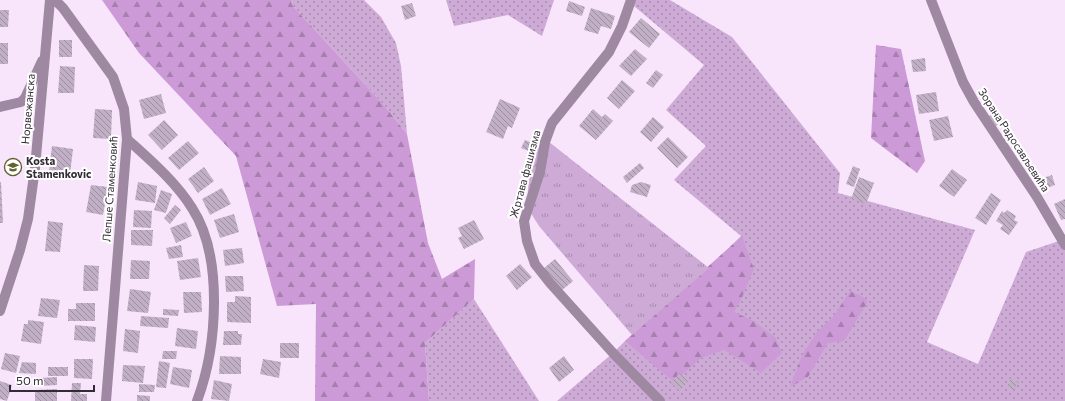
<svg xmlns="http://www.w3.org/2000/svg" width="1065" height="401" font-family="Commissioner,sans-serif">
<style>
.grass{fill:url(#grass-dots)}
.forest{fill:url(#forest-firs)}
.park{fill:url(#park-tufts)}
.building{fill:url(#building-back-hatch)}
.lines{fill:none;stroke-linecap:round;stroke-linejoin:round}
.minor{stroke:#9e88a2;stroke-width:10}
.labels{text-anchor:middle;stroke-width:4;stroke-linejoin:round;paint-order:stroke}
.street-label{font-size:11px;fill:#332c35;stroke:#fff}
.poi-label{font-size:11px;font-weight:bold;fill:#332c35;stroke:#fff;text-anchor:start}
</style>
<defs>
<pattern id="grass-dots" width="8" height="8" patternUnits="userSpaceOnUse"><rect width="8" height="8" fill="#ceabd6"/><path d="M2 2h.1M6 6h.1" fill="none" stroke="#a88bae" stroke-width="1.8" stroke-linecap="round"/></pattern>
<pattern id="forest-firs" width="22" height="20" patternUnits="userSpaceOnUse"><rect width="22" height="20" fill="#cc9bd7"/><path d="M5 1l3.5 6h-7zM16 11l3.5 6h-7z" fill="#a67faf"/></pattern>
<pattern id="park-tufts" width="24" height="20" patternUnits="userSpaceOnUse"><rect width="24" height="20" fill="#ceabd6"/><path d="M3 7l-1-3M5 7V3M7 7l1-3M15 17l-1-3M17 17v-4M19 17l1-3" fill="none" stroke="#a88bae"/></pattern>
<pattern id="building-back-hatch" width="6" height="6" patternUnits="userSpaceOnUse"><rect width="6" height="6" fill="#c1b0c5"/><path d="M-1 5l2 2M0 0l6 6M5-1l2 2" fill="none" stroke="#9d8fa1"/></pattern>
</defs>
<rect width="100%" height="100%" fill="#f8e5fb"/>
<g class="grass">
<path d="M291 0H364L381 17 396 43 401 66 407 134 384 105 292 5Z"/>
<path d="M446 0H554L542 36 508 15 454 26Z"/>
<path d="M636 0H670L732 37 840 173 838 193 975 230 927 342 978 364 1026 252 1065 239V401H557L613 353 625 341 709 268 741 236 674 180 706 146 666 110 704 65 634 6Z"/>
<path d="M474 299 539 401H429L425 343Z"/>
</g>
<g class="forest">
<path d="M102 0H291L292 5 384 105 407 134 428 243 442 279 475 259 474 299 425 343 429 401H315L316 304 277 306 236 156 139 53Z"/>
<path d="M876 45 901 49 925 161 917 173 871 138Z"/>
<path d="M742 236 754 269 741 300 734 312 752 320 775 337 782 353 761 373 724 350 701 358 674 382 625 341Z"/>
<path d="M850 291 860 295 868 301 844 341 828 343 808 377 790 387 802 355 817 332 833 317Z"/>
</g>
<path class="park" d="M544 138 709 268 632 335 539 226 527 207 529 174 534 155Z"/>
<g class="building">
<path d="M569 1 585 7 582 16 566 11Z"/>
<path d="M412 3 416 16 405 20 401 6Z"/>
<path d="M591 8 615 16 611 29 601 26 598 34 584 30Z"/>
<path d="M0 10H9L8 27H0Z"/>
<path d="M641 18 660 34 649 48 629 32Z"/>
<rect x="59" y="40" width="13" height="17"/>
<rect x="0" y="43" width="8" height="21"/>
<path d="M635 49 647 59 631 76 619 66Z"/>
<path d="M925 58 926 71 913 72 911 60Z"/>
<path d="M60 66 75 67 74 93H58Z"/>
<path d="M656 70 663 75 653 88 646 83Z"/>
<path d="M622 80 635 91 619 109 607 98Z"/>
<path d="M936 92 939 111 919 114 916 95Z"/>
<path d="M161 94 166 113 144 119 139 100Z"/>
<path d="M500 99 520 108 512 128 508 126 503 139 486 132Z"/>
<path d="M95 109 112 110 111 139 93 138Z"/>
<path d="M593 109 602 117 605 114 613 121 596 140 579 126Z"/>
<path d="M997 110 1004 120 996 126 989 116Z"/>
<path d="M948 116 953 137 934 141 929 120Z"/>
<path d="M653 117 664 127 651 142 640 132Z"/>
<path d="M164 120 178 135 162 150 148 135Z"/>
<path d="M668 137 688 157 677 168 657 148Z"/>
<path d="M525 140 535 144 531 152 521 148Z"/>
<path d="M188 141 199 153 179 170 168 158Z"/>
<path d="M52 146 73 149 70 174 49 172Z"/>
<path d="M640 163 644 168 627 183 623 177Z"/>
<path d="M853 166 860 169 854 187 846 184Z"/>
<path d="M204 167 214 181 198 193 188 179Z"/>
<path d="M952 169 967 180 954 197 939 186Z"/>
<path d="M1052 175 1055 185 1041 190 1037 180Z"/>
<path d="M859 177 874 183 866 204 851 199Z"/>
<path d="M0 182H1L3 223H0Z"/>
<path d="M138 182 157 186 155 203 135 200Z"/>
<path d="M641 182 651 185 647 197 630 192 632 185Z"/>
<path d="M91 185 108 187 103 215 86 212Z"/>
<path d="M222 188 231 204 210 215 202 199Z"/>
<path d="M161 190 172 194 166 213 154 210Z"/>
<path d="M991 193 1001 200 986 225 975 218Z"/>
<path d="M1065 199V219L1061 220 1054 204Z"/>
<path d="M175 205 181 210 170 224 164 218Z"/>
<path d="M134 210 152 211 151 228 133 227Z"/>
<path d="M1007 210 1016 216 1014 220 1018 222 1009 235 1000 229 1003 225 996 221 1002 211 1004 213Z"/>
<path d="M234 214 239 232 220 238 214 220Z"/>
<path d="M474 220 484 239 464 249 458 238 462 236 458 228Z"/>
<path d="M48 221 63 223 60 252 45 251Z"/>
<path d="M186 222 192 236 176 243 170 228Z"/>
<path d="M131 230H153L152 246 131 245Z"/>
<path d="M181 245 183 257 169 259 166 248Z"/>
<path d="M242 248 244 263 225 266 223 250Z"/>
<path d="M198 258 201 277 180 280 177 261Z"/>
<path d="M555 259 573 281 561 291 543 269Z"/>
<path d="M131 260 150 261 149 279H130Z"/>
<path d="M520 264 532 277 517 290 506 276Z"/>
<path d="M84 265 99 266 98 291H83Z"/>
<path d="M225 276H243L244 291 226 292Z"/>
<path d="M130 289 151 292 148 313 127 311Z"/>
<path d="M183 292H201L202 312 184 313Z"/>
<path d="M235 296 251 297V323L227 322V302H235Z"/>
<path d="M41 298 60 300 57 318 38 316Z"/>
<path d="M76 303H95V321H68V309H76Z"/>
<path d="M163 309 179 310 178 316 163 315Z"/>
<path d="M141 316 169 318 168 328 140 326Z"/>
<path d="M28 320 44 322 41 344 21 341 24 324H28Z"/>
<path d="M75 325 96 327 95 342 74 340Z"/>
<path d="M177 328 198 331 196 349 175 346Z"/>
<path d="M125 329 140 331 138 353 123 351Z"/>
<path d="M224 331H238V334H242L241 345H223Z"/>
<rect x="280" y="343" width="19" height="15"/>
<path d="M163 351H177L176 359H162Z"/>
<path d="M5 353 20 356 16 373 1 369Z"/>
<path d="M220 356 241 357V374H219Z"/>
<path d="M564 356 574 370 559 382 549 368Z"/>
<path d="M74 359H93L92 379 74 378Z"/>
<path d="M263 359 281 362 279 378 260 374Z"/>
<path d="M159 361 170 363 166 388 156 387Z"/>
<path d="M22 362 36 363V374L19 373Z"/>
<path d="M123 365 145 366 143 383 122 381Z"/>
<rect x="48" y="367" width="20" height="9"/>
<path d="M173 367 192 370 189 388 170 384Z"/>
<path d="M679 373 688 381 680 391 671 383Z"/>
<path d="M57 377V385L40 386 39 378Z"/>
<path d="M1011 378 1019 382 1014 390 1007 386Z"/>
<path d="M214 380 232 384 229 401 211 399Z"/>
<path d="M0 381 12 385 7 401 0 399Z"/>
<path d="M72 383H81L80 394H87V401H71Z"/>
<path d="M139 384 155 385 154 392H139Z"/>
<path d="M57 389V401H35V390Z"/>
<path d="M137 395 150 396V401H137Z"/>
</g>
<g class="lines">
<g class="minor">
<path d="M55 0 63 8 113 77 124 109 127 139 106 401"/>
<path d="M631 0 622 26 609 52 552 123 545 142 540 172 524 221 527 241 535 264 550 283 613 353 660 401"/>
<path d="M931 0 963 82 974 102 1037 197 1065 245"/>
<path d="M0 107 21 102 25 98 42 61"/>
<path d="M127 139C150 160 175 181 192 208 224 257 217 348 197 401"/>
<path d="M0 311 20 250 28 219 35 168 50 0"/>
</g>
</g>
<defs>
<g id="school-ring" transform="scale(0.9)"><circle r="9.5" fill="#fff" stroke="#60622f" stroke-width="1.5"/><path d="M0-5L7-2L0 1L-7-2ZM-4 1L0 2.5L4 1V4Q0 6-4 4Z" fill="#60622f"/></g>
</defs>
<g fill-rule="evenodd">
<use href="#school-ring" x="13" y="167"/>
</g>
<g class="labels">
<g class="street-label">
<text transform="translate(28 109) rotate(-85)" y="4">Норвежанска</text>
<text transform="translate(1014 140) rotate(57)" y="4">Зорана Радосављевића</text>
<text transform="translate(525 174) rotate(-75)" y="4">Жртава фашизма</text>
<text transform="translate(110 189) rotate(-86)" y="4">Лепше Стаменковић</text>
</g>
<g class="poi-label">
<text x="26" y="165">Kosta<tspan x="26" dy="13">Stamenkovic</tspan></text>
</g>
</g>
<path d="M10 385v6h84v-6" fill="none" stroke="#332c35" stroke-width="2"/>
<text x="16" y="385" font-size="12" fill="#332c35" stroke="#ffffff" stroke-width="3" paint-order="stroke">50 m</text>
</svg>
